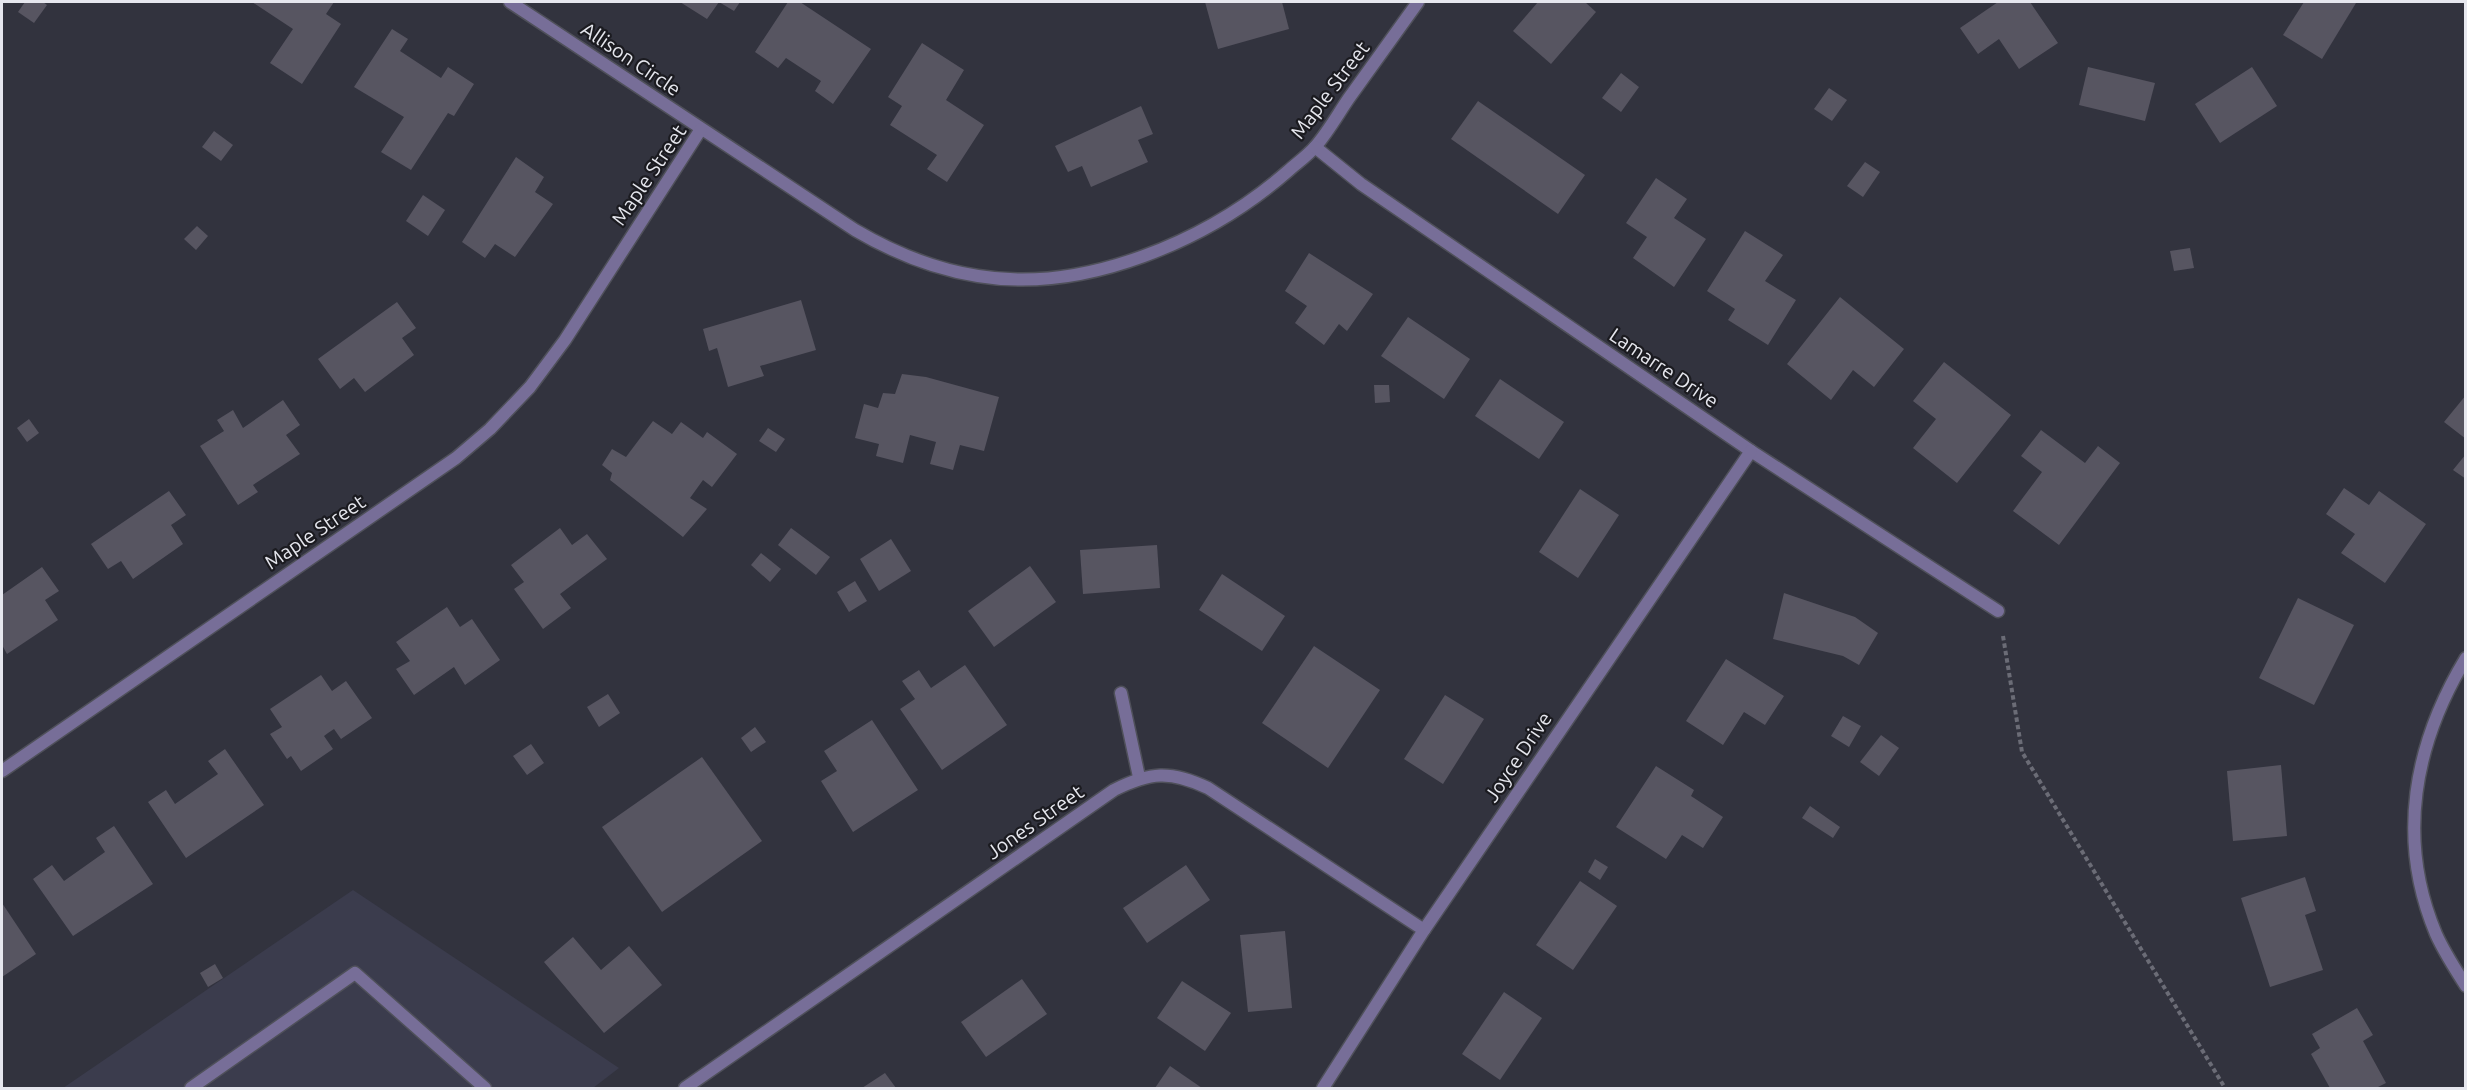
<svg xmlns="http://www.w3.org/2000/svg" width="2467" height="1090" font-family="Ubuntu,sans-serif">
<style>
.built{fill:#3b3c4d}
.building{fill:#575561}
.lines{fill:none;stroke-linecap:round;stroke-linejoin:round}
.lane-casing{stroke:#4f505a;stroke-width:15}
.street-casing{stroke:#4f505a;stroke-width:15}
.path{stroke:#6b6c76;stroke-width:4;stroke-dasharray:4.5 3;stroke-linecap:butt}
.lane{stroke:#776e98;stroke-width:12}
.street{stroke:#776e98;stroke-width:12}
.labels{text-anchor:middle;stroke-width:4.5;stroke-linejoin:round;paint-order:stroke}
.street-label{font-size:20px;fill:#e6e7ee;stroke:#1b1b20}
</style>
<rect width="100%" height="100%" fill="#32333e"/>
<path class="built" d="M353 890 619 1068 593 1088H63Z"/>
<g class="building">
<path d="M25 2H43L47 5 34 23 18 12Z"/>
<path d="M252 2H334L326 14 341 24 302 84 270 63 293 29Z"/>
<path d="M680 2H740L734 11 719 2 707 19Z"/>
<path d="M788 2H800L871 49 833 104 815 91 821 81 786 58 778 68 755 52Z"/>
<path d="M1205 2H1282L1289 29 1218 49Z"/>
<path d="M1538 2H1585L1596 12 1551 64 1513 31Z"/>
<path d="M1998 2H2030L2058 43 2019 69 1999 39 1978 54 1960 28Z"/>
<path d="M2304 2 2356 3 2322 59 2283 35Z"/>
<path d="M392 29 408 39 400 51 441 78 448 67 474 84 454 116 448 113 411 170 381 152 404 117 354 87Z"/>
<path d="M922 43 964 70 946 100 984 125 947 182 927 169 937 155 890 125 902 106 888 97Z"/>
<path d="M2088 67 2155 83 2145 121 2079 105Z"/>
<path d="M2252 67 2277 106 2220 143 2195 104Z"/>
<path d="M1621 73 1639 87 1621 112 1602 98Z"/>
<path d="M1829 88 1847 100 1832 121 1814 109Z"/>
<path d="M1478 101 1585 175 1558 214 1451 139Z"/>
<path d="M1141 106 1153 134 1138 140 1148 162 1091 187 1082 166 1068 172 1055 146Z"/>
<path d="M214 131 233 145 221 161 202 147Z"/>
<path d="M516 157 544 177 535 192 553 204 515 257 495 244 485 258 462 242Z"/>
<path d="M1865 162 1880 172 1863 197 1847 186Z"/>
<path d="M1656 178 1687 199 1674 218 1706 239 1674 287 1633 258 1647 237 1626 223Z"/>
<path d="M423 195 445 210 428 236 406 221Z"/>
<path d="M197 226 208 236 196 250 184 239Z"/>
<path d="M1745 231 1783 255 1765 281 1796 300 1768 345 1728 320 1735 309 1707 291Z"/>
<path d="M2190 248 2194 268 2174 271 2170 251Z"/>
<path d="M1309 253 1373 294 1347 331 1339 324 1324 345 1295 323 1307 306 1285 291Z"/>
<path d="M1840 297 1904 349 1874 387 1853 370 1831 400 1787 364Z"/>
<path d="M801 300 816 350 760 366 764 376 728 387 717 348 709 351 703 329Z"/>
<path d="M397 302 416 328 402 338 414 355 365 392 354 378 340 389 318 359Z"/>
<path d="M1408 317 1470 359 1444 399 1381 356Z"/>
<path d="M1944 362 2011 415 1957 483 1913 448 1936 419 1913 401Z"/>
<path d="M902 374 926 377 999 397 984 451 960 445 953 470 930 464 936 442 910 435 903 463 876 456 879 444 855 438 864 404 878 408 883 393 895 394Z"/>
<path d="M1500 379 1564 422 1539 459 1475 416Z"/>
<path d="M1374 385H1389L1390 402 1375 403Z"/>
<path d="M2466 395V439L2444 422Z"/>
<path d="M283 400 300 425 286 435 300 454 253 485 258 492 238 505 200 446 224 431 217 420 233 410 243 428Z"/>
<path d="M29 419 39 433 27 442 17 428Z"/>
<path d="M653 421 672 434 681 422 703 438 707 432 737 454 712 487 703 480 690 498 707 509 683 537 610 480 612 473 602 465 612 449 626 457Z"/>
<path d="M768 428 785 439 776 452 759 441Z"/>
<path d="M2041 430 2085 463 2098 446 2120 463 2059 545 2013 511 2042 472 2021 456Z"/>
<path d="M2466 454V479L2453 470Z"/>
<path d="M2344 488 2369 505 2379 491 2426 524 2385 583 2341 553 2355 534 2326 514Z"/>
<path d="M1580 489 1619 515 1578 578 1539 552Z"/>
<path d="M169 491 186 515 171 525 183 544 133 579 121 561 108 569 91 544Z"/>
<path d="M560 528 572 545 587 534 607 559 560 594 571 608 543 629 514 589 524 582 511 565Z"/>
<path d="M791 528 830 557 816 575 778 545Z"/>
<path d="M891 539 911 571 879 591 860 559Z"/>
<path d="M1157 545 1160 588 1083 594 1080 550Z"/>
<path d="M761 553 781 569 770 582 751 565Z"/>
<path d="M1030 566 1056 602 994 647 968 611Z"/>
<path d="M42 567 59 591 45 600 58 620 7 654 2 645V595Z"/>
<path d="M1222 574 1285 616 1262 651 1199 610Z"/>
<path d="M855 581 867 601 849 612 837 592Z"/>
<path d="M1784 593 1855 617 1878 633 1859 665 1843 656 1773 639Z"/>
<path d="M2298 598 2354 625 2314 705 2259 678Z"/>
<path d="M447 607 460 627 472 619 500 660 465 685 454 667 414 695 396 669 410 661 396 642Z"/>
<path d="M1314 646 1380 690 1328 768 1262 723Z"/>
<path d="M1726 659 1784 696 1765 725 1744 712 1723 745 1686 721Z"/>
<path d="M965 665 1007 725 942 770 900 709 915 699 902 681 919 670 931 688Z"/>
<path d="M321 675 332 691 346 681 372 718 341 739 334 729 328 733 324 736 333 749 301 771 291 756 287 759 270 734 282 727 270 709Z"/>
<path d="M608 694 620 713 599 727 587 707Z"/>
<path d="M1445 695 1484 719 1443 784 1404 759Z"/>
<path d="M1843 716 1861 726 1849 747 1831 736Z"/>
<path d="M872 720 918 790 853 832 821 781 837 771 824 751Z"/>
<path d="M755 727 766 742 751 752 741 738Z"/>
<path d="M1881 735 1899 748 1879 776 1860 762Z"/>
<path d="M531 744 544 763 527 775 513 756Z"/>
<path d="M225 749 264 805 186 858 148 802 166 790 175 804 218 774 208 761Z"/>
<path d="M702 757 762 841 662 912 602 827Z"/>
<path d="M2281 765 2287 836 2233 841 2227 771Z"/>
<path d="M1656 766 1694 790 1691 796 1723 817 1703 848 1682 835 1666 859 1616 827Z"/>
<path d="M1810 806 1840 827 1833 838 1802 818Z"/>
<path d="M114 826 153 884 73 936 33 879 52 865 64 881 105 852 96 838Z"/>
<path d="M1595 859 1608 867 1600 880 1588 872Z"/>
<path d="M1186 865 1210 900 1147 943 1123 908Z"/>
<path d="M2305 877 2316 911 2305 915 2323 970 2270 987 2241 898Z"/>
<path d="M1580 881 1617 906 1573 970 1536 945Z"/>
<path d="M2 903 36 954 2 977Z"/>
<path d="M1285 931 1292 1008 1248 1012 1240 935Z"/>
<path d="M573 937 601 970 629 946 662 985 604 1033 544 962Z"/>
<path d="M215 964 223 978 208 987 200 973Z"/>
<path d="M1022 979 1047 1014 986 1057 961 1022Z"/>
<path d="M1182 981 1231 1013 1205 1051 1157 1018Z"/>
<path d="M1504 992 1542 1018 1500 1080 1462 1054Z"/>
<path d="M2357 1008 2373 1035 2363 1041 2386 1083 2376 1088H2330L2311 1054 2320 1048 2312 1034Z"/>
<path d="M1170 1066 1202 1088H1155Z"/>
<path d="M885 1073 896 1088H862Z"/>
</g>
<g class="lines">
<g class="lane-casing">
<g id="lane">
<path d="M1121 693 1139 777"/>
<path d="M191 1088 355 973 485 1088"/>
</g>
</g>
<g class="street-casing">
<g id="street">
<path d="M510 2 855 230C894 253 933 269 978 276 1085 294 1209 240 1288 171 1297 163 1307 156 1315 147 1328 132 1338 114 1349 98 1372 66 1395 34 1418 2"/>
<path d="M1315 147 1361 184 1751 451 1998 611"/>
<path d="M2466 658C2414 744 2396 839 2436 934 2444 952 2455 969 2466 986"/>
<path d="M2 771 456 458 490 429 530 387 565 340 701 129"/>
<path d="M685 1088 1114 790C1150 772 1170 770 1208 788L1424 930"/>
<path d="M1323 1088 1424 930 1751 451"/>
</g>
</g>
<path class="path" d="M2003 636 2022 752 2225 1088"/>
<use href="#lane" class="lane"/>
<use href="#street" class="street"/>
</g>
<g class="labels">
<g class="street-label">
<text transform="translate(631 59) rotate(34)" y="7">Allison Circle</text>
<text transform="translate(1330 90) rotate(-53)" y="7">Maple Street</text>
<text transform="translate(649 175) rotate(-56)" y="7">Maple Street</text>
<text transform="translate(1664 368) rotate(34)" y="7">Lamarre Drive</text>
<text transform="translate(315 532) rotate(-34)" y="7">Maple Street</text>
<text transform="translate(1518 757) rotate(-56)" y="7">Joyce Drive</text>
<text transform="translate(1035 822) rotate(-35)" y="7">Jones Street</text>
</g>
</g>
<rect width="2467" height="1090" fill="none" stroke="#e6e7ee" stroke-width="6"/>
</svg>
